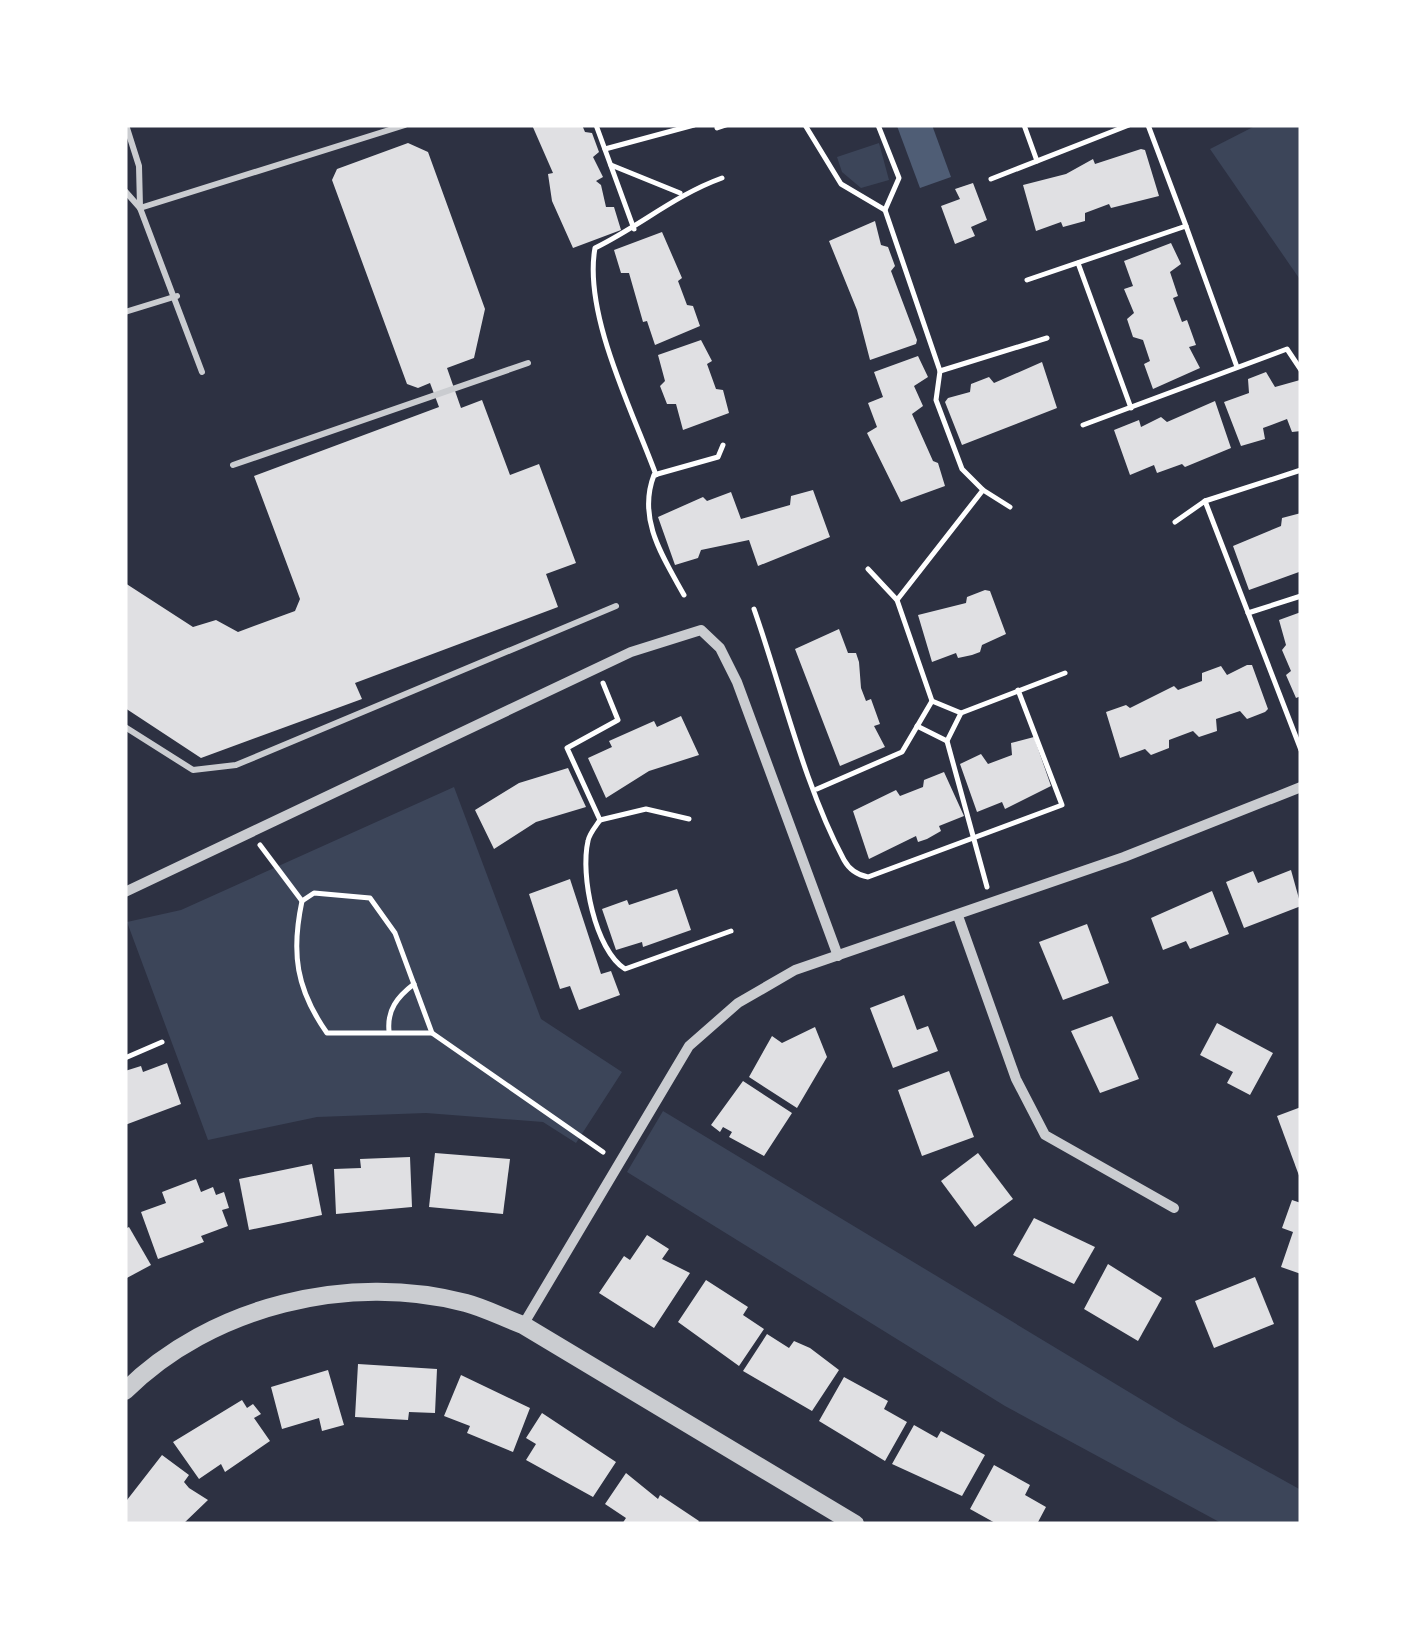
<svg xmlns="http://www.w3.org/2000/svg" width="1426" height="1649" font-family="Poppins,sans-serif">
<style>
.green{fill:#3c4559}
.water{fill:#4f5d75}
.building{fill:#e0e0e3}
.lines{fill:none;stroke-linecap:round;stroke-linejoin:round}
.path{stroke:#fff;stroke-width:5}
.service{stroke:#caccd0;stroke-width:6}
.minor{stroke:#caccd0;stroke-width:10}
.tertiary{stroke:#caccd0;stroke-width:18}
</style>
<rect width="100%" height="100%" fill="#2d3142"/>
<g class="green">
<path d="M1257 125H1301V281L1210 149Z"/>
<path d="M879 143 889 180 861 188 842 172 837 157Z"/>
<path d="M454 787 541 1019 622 1072 576 1143 543 1122 426 1113 317 1117 208 1140 127 922 181 910Z"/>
<path d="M663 1111 1182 1424 1301 1490V1524H1223L1005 1406 627 1172Z"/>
</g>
<path class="water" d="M932 125 951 177 920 188 897 126Z"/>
<g class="building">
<path d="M532 125H582L585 132 592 133 599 152 593 157 603 177 596 181 601 185 606 207H614L621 230 573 248 552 201 548 174 553 173Z"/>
<path d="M408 143 428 152 485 309 474 358 447 368 461 408 482 400 510 475 539 464 576 563 546 574 558 607 355 683 362 699 201 758 125 708V583L193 627 216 620 238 632 295 611 300 599 254 476 439 407 430 383 418 388 407 384 332 180 337 169Z"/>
<path d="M1141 149 1145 150 1159 196 1111 208 1109 204 1085 213V221L1063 227 1061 222 1036 231 1023 185 1066 174 1093 159 1095 164Z"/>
<path d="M973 183 987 220 971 227 975 236 955 244 941 206 960 199 955 189Z"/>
<path d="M875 221 881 245 888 247 895 266 891 271 917 340 916 344 870 360 857 310 829 241Z"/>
<path d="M662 232 682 278 678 281 687 305 693 306 700 326 655 345 647 321 643 322 629 273H621L614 250Z"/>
<path d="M1171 243 1181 264 1170 272 1178 296 1173 298 1182 322 1187 320 1196 345 1189 347 1200 368 1153 389 1144 364 1150 361 1143 340 1133 337 1127 319 1134 313 1124 289 1133 286 1124 261Z"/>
<path d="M701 340 712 361 707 364 716 389 723 390 729 413 683 430 676 404H667L660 386 665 381 658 355Z"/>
<path d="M918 356 928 377 914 386 923 406 912 414 933 461 938 463 945 486 901 502 867 433 877 427 868 403 883 397 874 372Z"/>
<path d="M1042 362 1057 408 962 445 945 402 948 398 970 392 971 384 989 377 994 383Z"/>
<path d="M1266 372 1275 387 1300 380 1301 431 1292 432 1287 419 1263 428 1265 439 1241 446 1224 402 1249 393 1248 379Z"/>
<path d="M1215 401 1231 448 1185 467 1182 464 1157 473 1154 465 1130 475 1114 430 1139 420 1141 427 1161 417 1167 422Z"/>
<path d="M813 490 830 537 758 566 749 540 701 550 698 558 675 565 658 517 703 497 707 501 731 492 741 519 790 505 791 496Z"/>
<path d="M1301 513 1299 572 1249 590 1233 546 1281 526 1282 518Z"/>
<path d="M985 590 990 591 1006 634 982 645 980 652 972 655 958 658 956 653 932 662 918 615 966 603 967 597Z"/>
<path d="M1301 612V696L1296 698 1286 675 1291 671 1282 650 1286 645 1279 620Z"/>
<path d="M839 629 848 653H856L859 662 861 688 866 701 871 699 880 724 874 726 885 747 840 766 795 649Z"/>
<path d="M1247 665H1252L1268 709 1265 712 1247 719 1240 711 1216 719 1217 731 1199 737 1193 731 1169 740V748L1151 755 1145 749 1120 758 1106 712 1126 705 1130 708 1174 686 1178 690 1202 681V673L1221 666 1227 675Z"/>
<path d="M681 716 699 755 649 771 606 798 588 758 612 747 609 741 654 721 657 727Z"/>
<path d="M1034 737 1051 786 1005 809 1002 802 977 812 960 764 981 754 988 764 1012 755 1011 743Z"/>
<path d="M568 768 586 807 536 822 494 849 475 810 519 783Z"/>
<path d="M944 772 964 816 939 826 941 831 927 839 918 842 916 836 869 859 853 811 896 790 900 796 923 787 924 780Z"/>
<path d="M1291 870 1301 906 1244 928 1226 882 1253 871 1258 883Z"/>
<path d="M570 879 601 974 611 971 620 995 579 1010 570 986 560 989 529 894Z"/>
<path d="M677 889 691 930 643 947 642 942 616 950 602 909 627 900 629 905Z"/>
<path d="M1212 891 1229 934 1190 949 1186 941 1163 950 1151 918Z"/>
<path d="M1087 924 1109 983 1063 1000 1039 942Z"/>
<path d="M904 995 917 1030 928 1026 938 1051 893 1068 870 1008Z"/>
<path d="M1112 1016 1139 1079 1100 1093 1071 1031Z"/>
<path d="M1217 1023 1273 1053 1250 1095 1227 1083 1233 1072 1200 1055Z"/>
<path d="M815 1027 827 1057 797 1108 749 1077 772 1036 782 1043Z"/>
<path d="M167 1063 181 1104 125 1125V1071L141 1066 143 1072Z"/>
<path d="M949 1071 974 1137 922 1156 898 1090Z"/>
<path d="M743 1081 792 1113 764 1156 729 1137 732 1132 723 1127 720 1132 711 1125Z"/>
<path d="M1301 1107V1181L1277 1116Z"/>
<path d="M435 1153 510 1159 503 1214 429 1207Z"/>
<path d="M978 1153 1013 1199 975 1227 941 1181Z"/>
<path d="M410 1157 412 1207 336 1214 334 1169 361 1168 360 1159Z"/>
<path d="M312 1164 322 1215 249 1230 239 1179Z"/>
<path d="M196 1179 201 1192 213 1187 216 1195 224 1192 229 1208 222 1210 228 1226 201 1236 204 1242 158 1259 141 1212 166 1203 162 1192Z"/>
<path d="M1292 1200 1301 1203V1274L1281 1267 1293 1232 1282 1228Z"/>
<path d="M1034 1218 1095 1247 1074 1284 1013 1255Z"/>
<path d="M129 1227 151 1265 125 1279V1229Z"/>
<path d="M647 1235 669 1249 662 1259 690 1273 654 1328 599 1293 624 1256 630 1260Z"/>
<path d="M1108 1264 1162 1298 1138 1341 1084 1309Z"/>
<path d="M1255 1277 1274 1324 1214 1348 1195 1301Z"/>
<path d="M706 1280 748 1307 743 1315 764 1329 739 1366 678 1322Z"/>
<path d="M767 1334 789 1348 794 1341 810 1348 839 1370 812 1411 743 1371Z"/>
<path d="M358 1364 437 1369 435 1413 409 1412 408 1420 355 1417Z"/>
<path d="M328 1370 344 1425 322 1431 319 1418 282 1429 271 1387Z"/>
<path d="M461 1375 530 1408 513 1452 467 1433 470 1426 444 1416Z"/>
<path d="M844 1377 888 1401 884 1409 907 1422 885 1461 819 1421Z"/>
<path d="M242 1400 247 1408 253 1404 261 1414 254 1418 270 1441 225 1472 221 1464 199 1479 173 1442Z"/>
<path d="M542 1413 616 1462 593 1497 526 1460 536 1444 526 1438Z"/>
<path d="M914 1425 937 1438 941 1431 985 1455 962 1496 892 1464Z"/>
<path d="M162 1455 189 1475 184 1482 189 1488 208 1500 183 1524H125L127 1500Z"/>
<path d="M994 1465 1030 1485 1025 1495 1046 1507 1037 1524H997L970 1509Z"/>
<path d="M626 1473 658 1499 660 1495 699 1521 697 1524H622L626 1518 605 1504Z"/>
</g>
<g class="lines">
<g class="path">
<path d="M596 125 634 229"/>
<path d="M805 125 841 184 885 210 940 371 936 400 962 469 983 490 1010 507"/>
<path d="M878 125 899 178 885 210"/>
<path d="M1024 125 1037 161"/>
<path d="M1148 125 1186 226"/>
<path d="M717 128 726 125"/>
<path d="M605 149 694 125"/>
<path d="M611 165 680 193"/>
<path d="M991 179 1129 125"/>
<path d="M1078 263 1131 408"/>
<path d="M1027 280 1186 226 1237 367"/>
<path d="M940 371 1047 338"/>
<path d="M1083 425 1287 349 1301 370"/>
<path d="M656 475C633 412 583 314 595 248 640 226 675 195 722 178"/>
<path d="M1205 501 1301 470"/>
<path d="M1175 522 1205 501 1301 750"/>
<path d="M868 569 897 600 932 701 961 713 1065 673"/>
<path d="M684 595C663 557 637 519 654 475L718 457 723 445"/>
<path d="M897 600 983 490"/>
<path d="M754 609C782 689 804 785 844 860 849 869 857 875 868 877L1062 805 1018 690"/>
<path d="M1248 613 1301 596"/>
<path d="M603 683 618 720 567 748 600 820 646 809 689 819"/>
<path d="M917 726 947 741 961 713"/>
<path d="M947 741 987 887"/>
<path d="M817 789 902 752 932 701"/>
<path d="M600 820C596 826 589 834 588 841 580 875 595 950 625 969L731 931"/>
<path d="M260 845 302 901C291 953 296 989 327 1033H432L603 1152"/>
<path d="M302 901 314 893 370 898 395 933 432 1033"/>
<path d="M389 1031C387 1010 397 997 414 984"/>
<path d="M125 1058 162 1042"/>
</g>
<g class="service">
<path d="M126 125 139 166 140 207"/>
<path d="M125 191 140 208 202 372"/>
<path d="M140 208 405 125"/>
<path d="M125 312 177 296"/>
<path d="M233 465 528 363"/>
<path d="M125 727 193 770 236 765 616 606"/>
</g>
<g class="minor">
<path d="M125 892 631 652 701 630 720 648 737 682 838 956"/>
<path d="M958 916 1016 1079 1045 1135 1174 1208"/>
<path d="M523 1325 689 1046 738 1003 795 970 1124 857 1301 787"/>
</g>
<path class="tertiary" d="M125 1391C210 1306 350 1272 466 1303 485 1308 504 1318 523 1325L855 1524"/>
</g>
<rect width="1426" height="1649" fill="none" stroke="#ffffff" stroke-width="255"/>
</svg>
